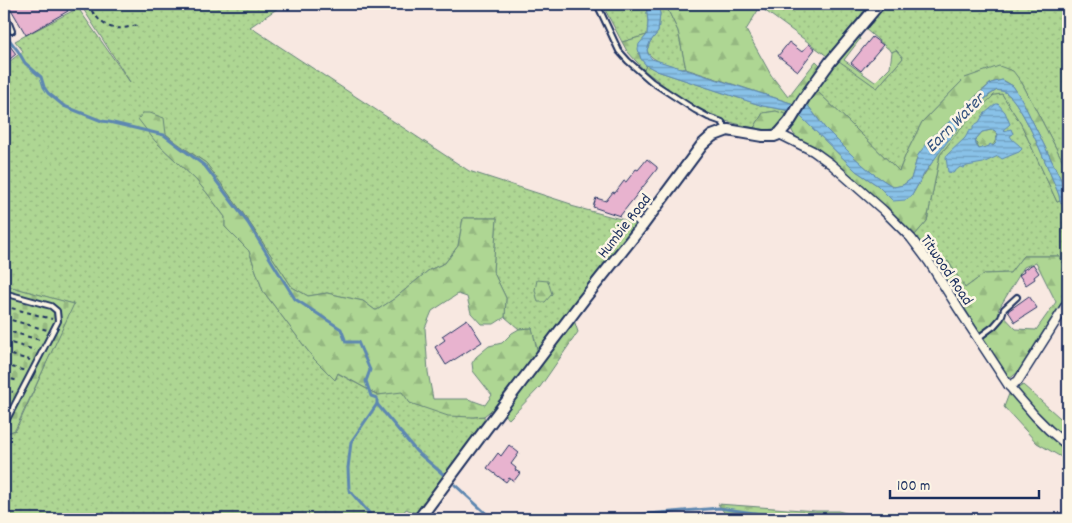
<svg xmlns="http://www.w3.org/2000/svg" width="1072" height="523" font-family="Dekko,sans-serif">
<style>
.green{fill:url(#green-dots);stroke:#648278}
.forest{fill:url(#forest-firs);stroke:#648278;fill-rule:evenodd}
.cemetery{fill:url(#cemetery-stones);stroke:#648278}
.water{fill:url(#water-rules);stroke:#5d87b1;fill-rule:evenodd}
.lines{fill:none;stroke-linecap:round;stroke-linejoin:round}
.stream{stroke:#5d87b1;stroke-width:3}
.building{fill:#e8b3cf;stroke:#1b2f5e}
.service-casing{stroke:#1b2f5e;stroke-width:8}
.minor-casing{stroke:#1b2f5e;stroke-width:11}
.tertiary-casing{stroke:#1b2f5e;stroke-width:14}
.path{stroke:#1b2f5e;stroke-width:2;stroke-dasharray:4 4;stroke-linecap:butt}
.service{stroke:#fcf5e5;stroke-width:4}
.minor{stroke:#fcf5e5;stroke-width:8}
.tertiary{stroke:#fcf5e5;stroke-width:10}
.labels{text-anchor:middle;stroke-width:5;stroke-linejoin:round;paint-order:stroke}
.street-label{font-size:16px;fill:#1b2f5e;stroke:#fcf5e5}
.water-label{font-size:18px;font-style:italic;fill:#365480;stroke:#fcf5e5}
</style>
<defs>
<pattern id="green-dots" width="8" height="8" patternUnits="userSpaceOnUse" patternTransform="scale(1.25)"><rect width="8" height="8" fill="#aed693"/><path d="M2 2h.1M6 6h.1" fill="none" stroke="#95b881" stroke-width="1.8" stroke-linecap="round"/></pattern>
<pattern id="forest-firs" width="22" height="20" patternUnits="userSpaceOnUse" patternTransform="scale(1.25)"><rect width="22" height="20" fill="#aed693"/><path d="M5 1l3.5 6h-7zM16 11l3.5 6h-7z" fill="#95b881"/></pattern>
<pattern id="cemetery-stones" width="16" height="16" patternUnits="userSpaceOnUse" patternTransform="scale(1.25)"><rect width="16" height="16" fill="#aed693"/><path d="M2 7V4a2 2 0 0 1 4 0v3zM10 15v-3a2 2 0 0 1 4 0v3z" fill="#95b881"/></pattern>
<pattern id="water-rules" width="6" height="5" patternUnits="userSpaceOnUse" patternTransform="scale(1.25)"><rect width="6" height="5" fill="#89c2e8"/><path d="M0 2.5h6" fill="none" stroke="#6f9ebf"/></pattern>
</defs>
<rect width="100%" height="100%" fill="#f8e8e1"/>
<filter id="ink" filterUnits="userSpaceOnUse"><feTurbulence type="fractalNoise" baseFrequency=".02" numOctaves="2"/><feDisplacementMap in="SourceGraphic" scale="10" xChannelSelector="R" yChannelSelector="G"/><feConvolveMatrix kernelMatrix="1 2 1 2 8 2 1 2 1" color-interpolation-filters="sRGB"/></filter>
<g filter="url(#ink)">
<g class="green">
<path d="M80 4H284L250 27 469 171 571 204V206L636 223 538 354 532 328 519 329 505 317 506 298 493 271 497 218H463L458 246 445 263 429 270 394 299 377 310H375L363 301 327 293 308 296 292 287 247 219 206 163 176 142 166 134 155 141 196 180 207 193 225 217V227L249 251 263 291 314 359 336 379 337 373 378 395 403 391 410 403 427 408 473 417 484 416 485 424 417 514 406 509 399 519H12L4 516V434L16 430 73 304 4 285V66L23 51 15 41 78 8 130 82Z"/>
<path d="M602 4H646L648 22 647 35 622 42Z"/>
<path d="M658 4H665L678 31 686 69C674 66 650 62 647 50L650 42 658 32 660 14Z"/>
<path d="M718 4H870L827 56 760 7 731 8Z"/>
<path d="M885 4H1068V171L1022 83 965 78 922 122 907 152 899 171 816 90 839 60 877 88 903 58 896 50 892 52 864 28Z"/>
<path d="M646 65 657 71 763 106 791 111 788 115 776 111 763 113 754 128 721 120 679 97 644 70Z"/>
<path d="M1002 94 1021 124 1057 202 1060 201 1068 212V272L1059 256H1023L1010 273 984 274 965 288 948 261 939 267 928 250 914 236 927 221 940 155 964 124 994 95Z"/>
</g>
<g class="forest">
<path d="M665 4H718L731 8 760 7 746 30 771 75 788 97 816 61 820 65 794 104 686 69 678 31Z"/>
<path d="M647 35C637 47 635 53 646 65L644 70 627 51 622 42Z"/>
<path d="M857 37 860 39 844 60 875 82 890 67 892 52 896 50 903 58 877 88 839 61Z"/>
<path d="M999 66 1013 71 1022 83 1068 171V194L1022 100 1013 86 1003 80 991 83 978 94 918 155 911 179 903 185 895 187 889 184 872 173 854 157 824 127 806 103 816 90 899 171 907 152 922 122 965 78Z"/>
<path d="M997 90C1000 91 1003 91 1005 92 1023 102 1050 174 1059 195L1060 201 1057 202 1021 124 1002 94 994 95 964 124 940 155 927 221 914 236C886 207 855 179 823 154 814 147 797 142 792 131 790 125 795 119 798 114L856 171 877 185 893 200 911 197C929 165 950 134 976 108 983 101 989 95 997 90Z"/>
<path d="M776 111 788 115C778 131 771 131 754 128L763 113Z"/>
<path d="M143 113H150L164 118 166 134 176 143 206 163 247 219 292 287 308 296 327 293 363 301 375 310H377L394 299 429 270 445 263 458 246 463 218H497L493 271 506 298 505 317 494 324H481L471 313 467 297 458 294 432 311 425 328 428 372 433 399H468L485 405 492 395 473 371 472 363 476 357 489 346 502 343 512 333 519 329 532 328 538 354 500 403 484 416 473 417 448 416 410 403 402 392 378 395 338 373 335 380 314 359 263 291 249 251 225 227V217L207 193 196 180 155 141 138 119Z"/>
<path d="M991 130H994L998 134C992 149 995 144 979 149L975 140 982 132Z"/>
<path d="M1023 256H1059L1068 272V292L1017 373 1009 379 939 267 948 261 965 288 984 274 1010 273ZM1036 262 1056 302 1036 330 1016 329 998 310 1024 267Z"/>
<path d="M537 280 548 281 552 294 545 302H538L535 290Z"/>
<path d="M574 320 578 332 540 387 509 419 503 414Z"/>
<path d="M1023 385 1068 425V461L1037 443 1004 407 1009 394Z"/>
<path d="M718 504 816 511H838L870 519H755L726 515Z"/>
</g>
<path class="cemetery" d="M4 285 74 304 15 430 4 434Z"/>
<g class="water">
<path d="M646 4H658L660 14 658 32 650 42 647 50 648 54 652 59 794 104 791 111 763 106 657 71 646 65 641 59 638 49 639 44 647 35 648 22Z"/>
<path d="M1002 80 1013 86 1022 100 1068 194V212L1060 201 1059 195C1050 174 1023 102 1005 92 1003 91 1000 91 997 90L989 95 961 123 925 172 911 197 905 200 893 201 877 185 856 171 798 114 806 103 824 127 854 157 872 173 889 184 894 187 903 185 911 179 918 155 930 139 959 113 991 83Z"/>
<path d="M996 104H998L1005 112 1010 124 1003 130 1004 131 1011 129 1013 134 1010 136C1013 142 1019 143 1022 149L1019 152 1002 159 998 156 983 163 967 166 964 168 960 167 953 173 948 172 946 157 947 155 965 138 969 131 973 130V126L979 122 984 114ZM991 130H994L998 134 996 143 993 146 990 144 989 146 979 149 976 145 975 140 982 132Z"/>
</g>
<g class="lines">
<g class="stream">
<path d="M4 33 18 51 25 63 41 77 44 87 48 93 64 106 102 121 109 122 164 135 205 166 248 223 295 299 341 329 346 342H358L370 370 366 381 371 396 377 398V404L416 451 444 475"/>
<path d="M455 485 492 519"/>
<path d="M372 519 370 514 349 490 348 468 351 442 377 404"/>
<path d="M589 519 719 508 795 519"/>
</g>
</g>
<g class="building">
<path d="M8 4H63L68 11 26 35Z"/>
<path d="M872 37 883 45 861 71 851 63Z"/>
<path d="M4 38 16 54 4 64Z"/>
<path d="M789 42 802 52 809 44 815 49 798 71 778 56Z"/>
<path d="M647 159 657 167V169L620 216 593 207 596 198 606 201 613 192 615 193 624 181 626 182 636 169 638 170Z"/>
<path d="M1033 264 1039 273 1034 277 1035 279 1026 285 1019 275 1024 272 1023 270Z"/>
<path d="M1029 296 1037 308 1015 322 1008 311Z"/>
<path d="M467 319 482 342 446 365 435 347 445 340 442 336Z"/>
<path d="M509 445 519 453 511 464 516 468 515 470 520 473 514 481 509 478 506 482 487 468 498 453 501 456Z"/>
</g>
<g class="lines">
<g class="service-casing">
<g id="service">
<path d="M597 4 619 51 628 61 652 82 695 110 708 117 722 122 727 130"/>
<path d="M4 11 12 31"/>
<path d="M642 226 634 219 636 212 643 206 647 207 653 209"/>
<path d="M4 293 51 306 57 311 58 321 4 425"/>
<path d="M978 338 994 326 1001 318 1004 309 1017 297"/>
</g>
</g>
<g class="minor-casing">
<g id="minor">
<path d="M779 134 813 151 831 164 883 210 911 238 929 262 958 308 1009 386 1035 416 1049 430 1068 446"/>
<path d="M1009 386 1018 381 1068 302"/>
</g>
</g>
<g class="tertiary-casing">
<path id="tertiary" d="M419 519 485 430 584 299 642 226 702 145 712 136 728 130 763 136H774L779 134 790 121 804 98 830 62 879 4"/>
</g>
<g class="path">
<path d="M87 4C102 26 109 33 137 25"/>
<path d="M4 306 52 319"/>
<path d="M4 318 47 330"/>
<path d="M4 330 40 340"/>
<path d="M4 341 35 350"/>
<path d="M4 353 30 360"/>
<path d="M4 365 26 371"/>
<path d="M4 377 18 381"/>
<path d="M4 389 13 392"/>
</g>
<use href="#service" class="service"/>
<use href="#minor" class="minor"/>
<use href="#tertiary" class="tertiary"/>
</g>
</g>
<g class="labels">
<g class="street-label">
<text transform="translate(623 225) rotate(-52)" y="6">Humbie Road</text>
<text transform="translate(948 269) rotate(56)" y="6">Titwood Road</text>
</g>
<g class="water-label">
<text transform="translate(954 122) rotate(-45)" y="6">Earn Water</text>
</g>
</g>
<rect width="1072" height="523" fill="none" stroke="#fcf5e5" stroke-width="20"/>
<rect x="10" y="10" width="1052" height="503" fill="none" stroke="#1b2f5e" stroke-width="2" filter="url(#ink)"/>
<path d="M890 490v8h149v-8" fill="none" stroke="#1b2f5e" stroke-width="2.5"/>
<text x="897" y="490" font-size="15" fill="#1b2f5e" stroke="#fcf5e5" stroke-width="4" paint-order="stroke">100 m</text>
</svg>
